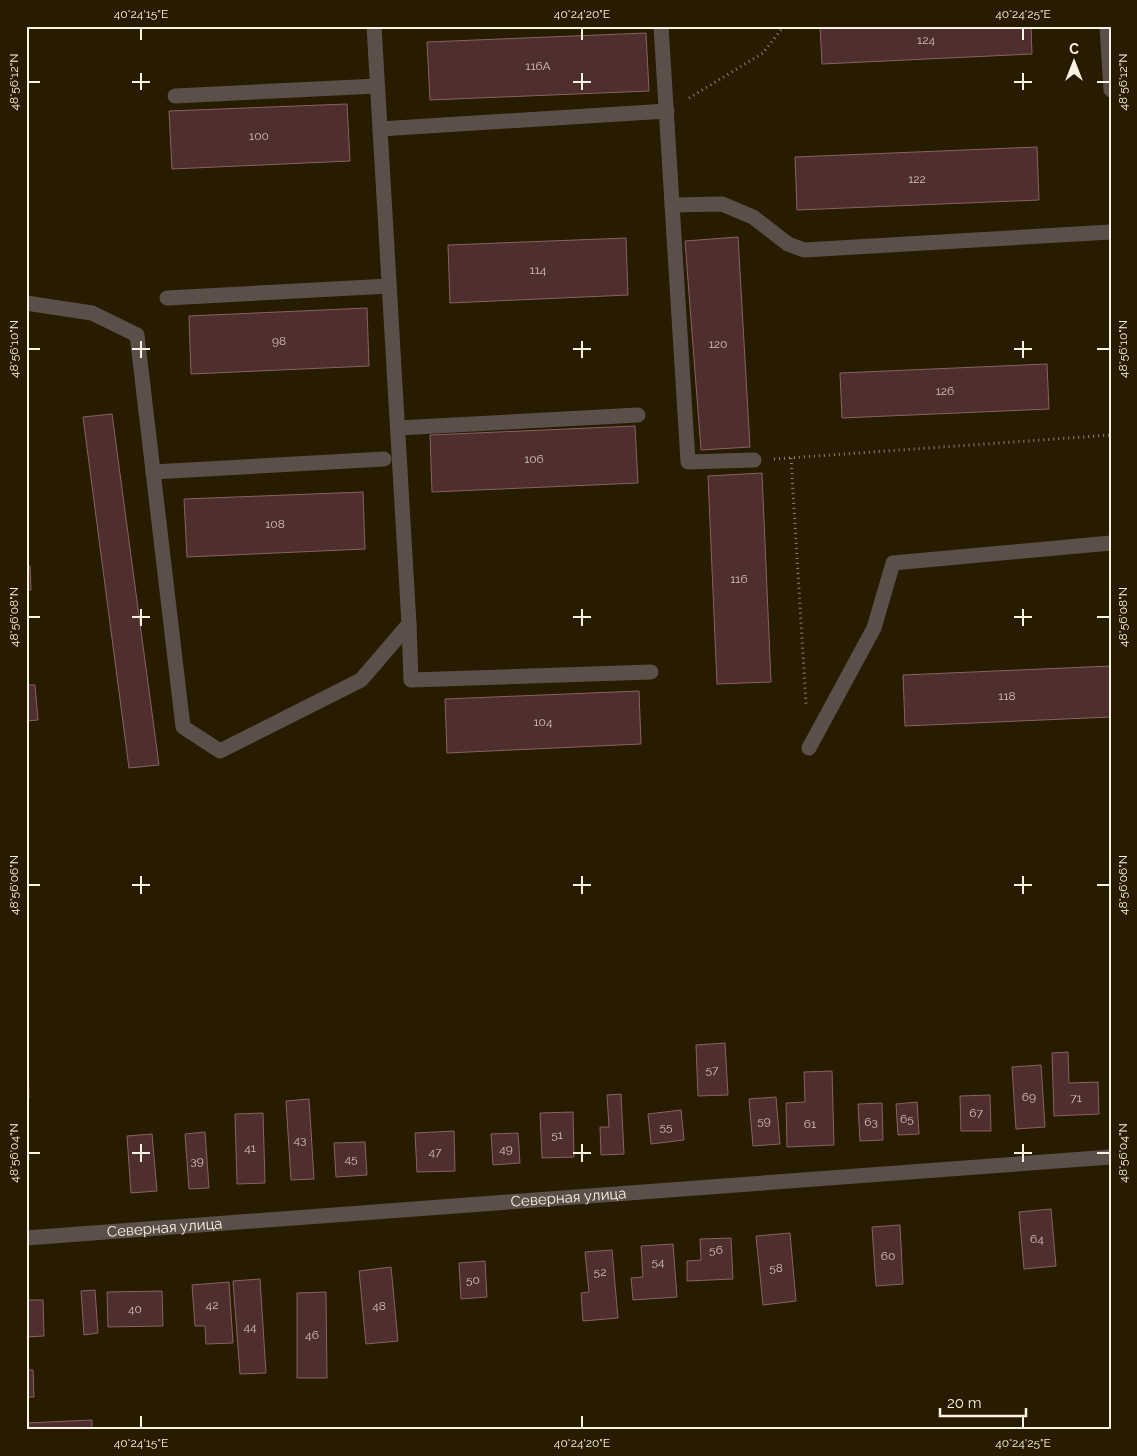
<svg xmlns="http://www.w3.org/2000/svg" width="1137" height="1456" font-family="Raleway,sans-serif">
<style>
.building{fill:#4f2e2e;stroke:#886362}
.lines{fill:none;stroke-linecap:round;stroke-linejoin:round}
.path{stroke:#8f856e;stroke-width:3;stroke-dasharray:1 4;stroke-linecap:butt}
.minor{stroke:#5b5049;stroke-width:15}
.ticks{fill:none;stroke:#fbf3e2;stroke-width:2}
.labels{text-anchor:middle;stroke-width:4;stroke-linejoin:round;paint-order:stroke}
.number-label{font-size:12px;fill:#d0c2b5}
.street-label{font-size:15px;fill:#fbf3e2;stroke:#271b00}
.neatline{fill:none;stroke:#fbf3e2;stroke-width:2}
.ticks-label{font-size:12px;text-anchor:middle;fill:#fbf3e2}
</style>
<rect width="100%" height="100%" fill="#271b00"/>
<g class="building">
<path d="M820 26H1031L1032 54 822 64Z"/>
<path d="M646 33 649 91 430 100 427 42Z"/>
<path d="M347 104 350 161 172 169 169 111Z"/>
<path d="M1037 147 1039 200 797 210 795 157Z"/>
<path d="M738 237 750 447 701 450 685 241Z"/>
<path d="M626 238 628 295 450 303 448 245Z"/>
<path d="M367 308 369 366 191 374 189 316Z"/>
<path d="M1047 364 1049 409 842 418 840 373Z"/>
<path d="M112 414 159 765 129 768 83 417Z"/>
<path d="M635 426 638 483 432 492 430 435Z"/>
<path d="M762 473 771 682 717 684 708 476Z"/>
<path d="M363 492 365 549 187 557 184 499Z"/>
<path d="M26 566H30L31 590H26Z"/>
<path d="M1111 666V717L905 726 903 675Z"/>
<path d="M26 685H35L38 720 26 721Z"/>
<path d="M639 691 641 744 447 753 445 699Z"/>
<path d="M725 1043 728 1095 698 1096 696 1045Z"/>
<path d="M1068 1052 1069 1083 1098 1082 1099 1114 1054 1116 1052 1053Z"/>
<path d="M26 1062H28L29 1098H26Z"/>
<path d="M1041 1065 1045 1127 1016 1129 1012 1067Z"/>
<path d="M832 1071 834 1145 787 1147 786 1103 805 1102 804 1072Z"/>
<path d="M621 1094 624 1154 601 1155 600 1127H609L607 1095Z"/>
<path d="M990 1095 991 1131H961L960 1096Z"/>
<path d="M776 1097 780 1144 753 1146 749 1099Z"/>
<path d="M309 1099 314 1179 291 1180 286 1101Z"/>
<path d="M917 1102 919 1134 898 1135 896 1104Z"/>
<path d="M882 1103 883 1140 860 1141 858 1104Z"/>
<path d="M681 1110 684 1140 651 1144 648 1114Z"/>
<path d="M573 1112 574 1157 542 1158 540 1113Z"/>
<path d="M263 1113 265 1183 237 1184 235 1114Z"/>
<path d="M26 1116 29 1160 26 1161Z"/>
<path d="M454 1131 455 1171 417 1172 415 1133Z"/>
<path d="M205 1132 209 1188 189 1189 185 1134Z"/>
<path d="M518 1133 520 1163 493 1165 491 1134Z"/>
<path d="M152 1134 157 1191 131 1193 127 1136Z"/>
<path d="M365 1142 367 1175 336 1177 334 1143Z"/>
<path d="M1051 1209 1056 1266 1024 1269 1019 1212Z"/>
<path d="M900 1225 903 1284 876 1286 872 1227Z"/>
<path d="M790 1233 796 1301 763 1305 756 1236Z"/>
<path d="M731 1238 733 1279 687 1281V1261L701 1260 700 1239Z"/>
<path d="M673 1244 677 1297 633 1300 631 1278 643 1277 641 1246Z"/>
<path d="M612 1250 618 1318 583 1321 581 1293 589 1292 585 1252Z"/>
<path d="M485 1261 487 1297 461 1299 459 1263Z"/>
<path d="M391 1267 398 1341 366 1344 359 1271Z"/>
<path d="M260 1279 266 1373 240 1374 233 1281Z"/>
<path d="M229 1282 233 1343 206 1344 205 1326H195L192 1285Z"/>
<path d="M95 1290 98 1333 84 1335 81 1291Z"/>
<path d="M162 1291 163 1326 108 1327 107 1292Z"/>
<path d="M326 1292 327 1378H297V1293Z"/>
<path d="M26 1300H43L44 1336 26 1337Z"/>
<path d="M26 1370H33L34 1397H26Z"/>
<path d="M92 1420V1430H26V1423Z"/>
</g>
<g class="lines">
<g class="path">
<path d="M689 98 763 53 784 26"/>
<path d="M791 458 806 704"/>
<path d="M774 459 1111 435"/>
</g>
<g class="minor">
<path d="M661 26 688 462 754 460"/>
<path d="M1107 26 1111 90"/>
<path d="M175 96 377 86"/>
<path d="M380 129 667 111"/>
<path d="M672 205 722 204 753 217 788 244 804 250 1111 232"/>
<path d="M167 298 389 286"/>
<path d="M26 303 92 313 137 335 183 727 220 751 361 680 409 624 374 26"/>
<path d="M398 428 638 415"/>
<path d="M153 472 384 459"/>
<path d="M409 624 411 680 651 672"/>
<path d="M809 748 874 628 893 563 1111 543"/>
<path id="s1" d="M26 1238 1111 1157"/>
</g>
</g>
<path class="ticks" d="M141 28V40M582 28V40M1023 28V40M141 73V90M582 73V90M1023 73V90M28 82H40M132 82H150M573 82H591M1014 82H1032M1097 82H1110M141 341V358M582 341V358M1023 341V358M28 349H40M132 349H150M573 349H591M1014 349H1032M1097 349H1110M141 609V626M582 609V626M1023 609V626M28 617H40M132 617H150M573 617H591M1014 617H1032M1097 617H1110M141 876V894M582 876V894M1023 876V894M28 885H40M132 885H150M573 885H591M1014 885H1032M1097 885H1110M141 1144V1162M582 1144V1162M1023 1144V1162M28 1153H40M132 1153H150M573 1153H591M1014 1153H1032M1097 1153H1110M141 1416V1428M582 1416V1428M1023 1416V1428"/>
<g class="labels">
<g class="number-label">
<text x="926" y="44">124</text>
<text x="538" y="70">116А</text>
<text x="259" y="140">100</text>
<text x="917" y="183">122</text>
<text x="538" y="274">114</text>
<text x="279" y="345">98</text>
<text x="718" y="348">120</text>
<text x="945" y="395">126</text>
<text x="534" y="463">106</text>
<text x="275" y="528">108</text>
<text x="739" y="583">116</text>
<text x="1007" y="700">118</text>
<text x="543" y="726">104</text>
<text x="712" y="1074">57</text>
<text x="1029" y="1101">69</text>
<text x="1076" y="1102">71</text>
<text x="976" y="1117">67</text>
<text x="907" y="1123">65</text>
<text x="764" y="1125">59</text>
<text x="871" y="1126">63</text>
<text x="810" y="1128">61</text>
<text x="666" y="1131">55</text>
<text x="557" y="1139">51</text>
<text x="300" y="1144">43</text>
<text x="250" y="1152">41</text>
<text x="506" y="1153">49</text>
<text x="435" y="1156">47</text>
<text x="351" y="1163">45</text>
<text x="197" y="1165">39</text>
<text x="1037" y="1243">64</text>
<text x="716" y="1254">56</text>
<text x="888" y="1260">60</text>
<text x="658" y="1266">54</text>
<text x="776" y="1272">58</text>
<text x="600" y="1276">52</text>
<text x="473" y="1284">50</text>
<text x="212" y="1309">42</text>
<text x="379" y="1310">48</text>
<text x="135" y="1313">40</text>
<text x="250" y="1331">44</text>
<text x="312" y="1339">46</text>
</g>
<g class="street-label">
<text dy="5" stroke="none"><textPath href="#s1" startOffset="544">Северная улица</textPath></text>
<text dy="5" stroke="none"><textPath href="#s1" startOffset="139">Северная улица</textPath></text>
</g>
</g>
<rect width="1137" height="1456" fill="none" stroke="#271b00" stroke-width="55"/>
<g transform="translate(1074 62)" stroke="#271b00" stroke-width="4" paint-order="stroke">
<path d="M0-4L9 19L0 12L-9 19Z" fill="#fbf3e2"/>
<text y="-8" font-size="14" font-weight="bold" text-anchor="middle" fill="#fbf3e2">С</text>
</g>
<path d="M940 1408v8h86v-8" fill="none" stroke="#fbf3e2" stroke-width="2.5"/>
<text x="947" y="1408" font-size="15" fill="#fbf3e2" stroke="#271b00" stroke-width="4" paint-order="stroke">20 m</text>
<rect x="28" y="28" width="1082" height="1400" class="neatline"/>
<g class="ticks-label">
<text x="141" y="18">40°24'15"E</text>
<text x="582" y="18">40°24'20"E</text>
<text x="1023" y="18">40°24'25"E</text>
<text transform="translate(14 82) rotate(-90)" y="4">48°56'12"N</text>
<text transform="translate(1123 82) rotate(-90)" y="4">48°56'12"N</text>
<text transform="translate(14 349) rotate(-90)" y="4">48°56'10"N</text>
<text transform="translate(1123 349) rotate(-90)" y="4">48°56'10"N</text>
<text transform="translate(14 617) rotate(-90)" y="4">48°56'08"N</text>
<text transform="translate(1123 617) rotate(-90)" y="4">48°56'08"N</text>
<text transform="translate(14 885) rotate(-90)" y="4">48°56'06"N</text>
<text transform="translate(1123 885) rotate(-90)" y="4">48°56'06"N</text>
<text transform="translate(14 1153) rotate(-90)" y="4">48°56'04"N</text>
<text transform="translate(1123 1153) rotate(-90)" y="4">48°56'04"N</text>
<text x="141" y="1447">40°24'15"E</text>
<text x="582" y="1447">40°24'20"E</text>
<text x="1023" y="1447">40°24'25"E</text>
</g>
</svg>
